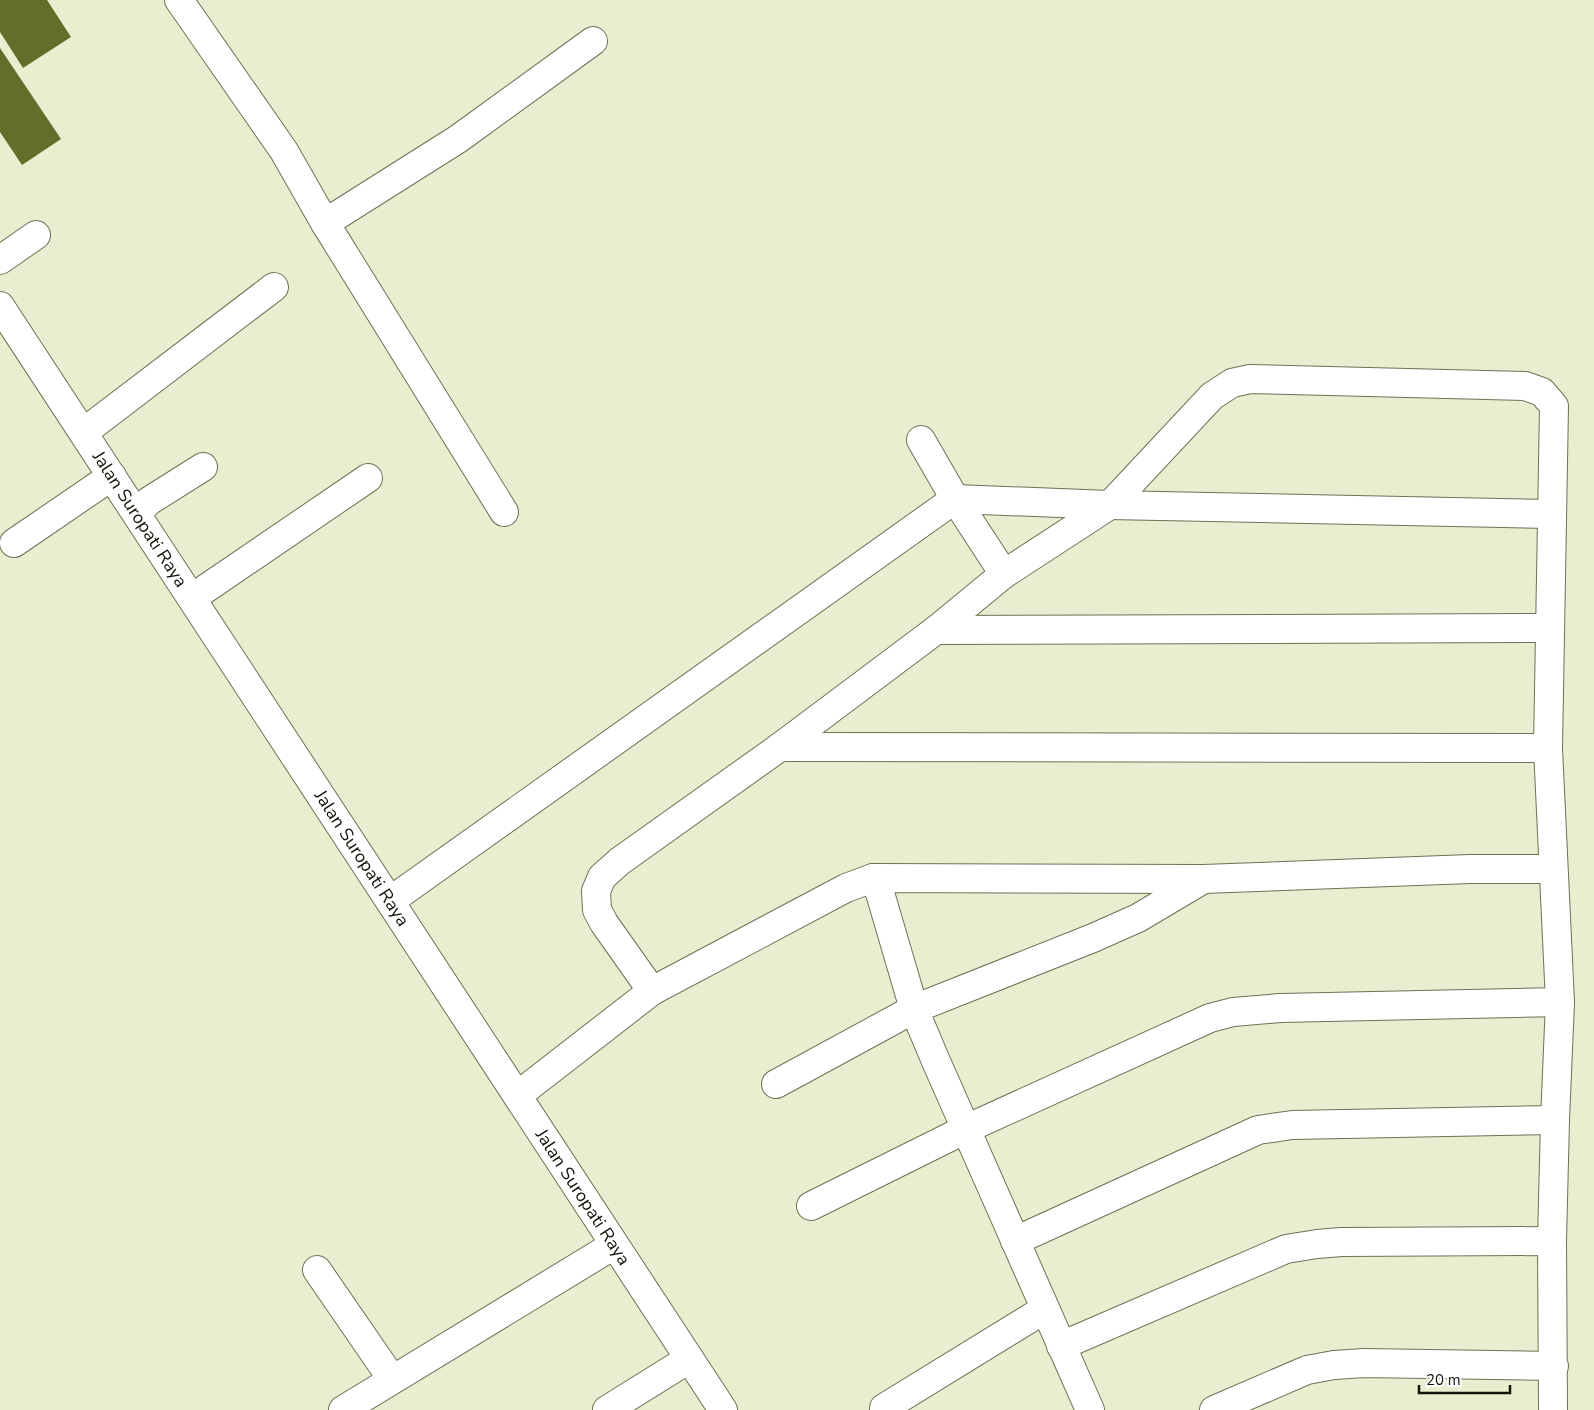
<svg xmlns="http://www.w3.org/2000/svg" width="1594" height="1410" font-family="'Nunito Sans',sans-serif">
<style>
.building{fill:#636e2b}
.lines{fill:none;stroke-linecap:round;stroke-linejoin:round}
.minor-casing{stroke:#6c7256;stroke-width:30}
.minor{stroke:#fff;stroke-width:28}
.labels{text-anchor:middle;stroke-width:4.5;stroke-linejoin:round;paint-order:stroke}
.street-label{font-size:18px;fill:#12140a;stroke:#fff}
</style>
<rect width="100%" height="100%" fill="#e8efd0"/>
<g class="building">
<path d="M0 0H47L71 37 23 68 0 32Z"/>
<path d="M0 48 61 139 22 165 0 132Z"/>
</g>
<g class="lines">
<g class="minor-casing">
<g id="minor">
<path d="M179 0 284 151 325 223 458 139 593 41"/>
<path d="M325 223 504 512"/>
<path d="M0 260 36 235"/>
<path d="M0 306 723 1410"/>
<path d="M84 432 274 287"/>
<path d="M921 440 955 499 1004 574"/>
<path d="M137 513 149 501 203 467"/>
<path d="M14 543 112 476"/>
<path d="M192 598 368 478"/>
<path d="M936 630 1550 628"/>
<path d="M780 747 1548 748"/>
<path d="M390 901 955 499 1110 505 1551 514"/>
<path d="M652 991 604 923 597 910 596 891 602 877 620 861 780 747 936 630 1004 574 1110 505 1212 396 1232 383 1250 379 1525 386 1542 392 1554 406 1548 748 1560 1002 1555 1120 1552 1241 1553 1410"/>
<path d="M776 1084 914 1009 880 893 873 878"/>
<path d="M518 1095 652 991 846 888 873 878 1203 879 1470 869H1553"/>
<path d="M811 1206 966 1129 1210 1018 1233 1012 1280 1008 1560 1002"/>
<path d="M1015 1241 1258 1130 1292 1125 1555 1120"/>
<path d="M317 1270 392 1379"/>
<path d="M1061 1346 1286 1249 1317 1244 1341 1242 1552 1241"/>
<path d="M884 1408 1045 1309"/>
<path d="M343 1410 614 1245"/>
<path d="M607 1410 689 1359"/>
<path d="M1090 1410 935 1059 914 1009 1093 938 1138 918 1202 880"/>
<path d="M1214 1410 1307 1370 1334 1365 1364 1363 1554 1366"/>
</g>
</g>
<use href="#minor" class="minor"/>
</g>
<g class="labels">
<g class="street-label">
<text transform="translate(140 519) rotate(57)" y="6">Jalan Suropati Raya</text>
<text transform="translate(362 858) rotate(57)" y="6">Jalan Suropati Raya</text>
<text transform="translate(583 1197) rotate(57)" y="6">Jalan Suropati Raya</text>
</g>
</g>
<path d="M1419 1385v8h91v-8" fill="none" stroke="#12140a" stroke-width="2.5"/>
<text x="1426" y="1385" font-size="15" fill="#12140a" stroke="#ffffff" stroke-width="4" paint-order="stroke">20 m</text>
</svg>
